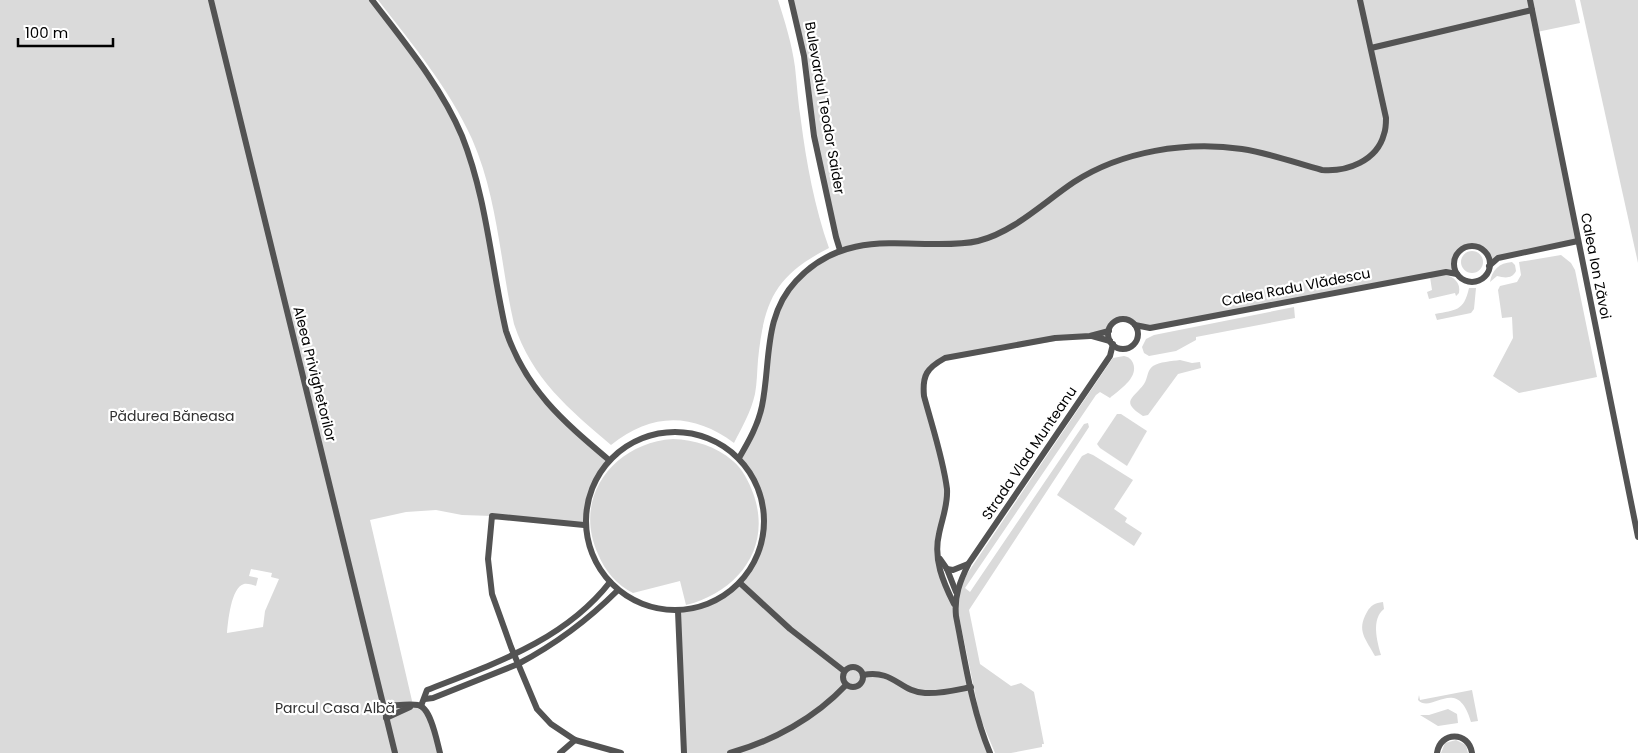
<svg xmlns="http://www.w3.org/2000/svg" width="1638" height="753" font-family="Poppins,sans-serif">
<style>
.green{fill:#dadada;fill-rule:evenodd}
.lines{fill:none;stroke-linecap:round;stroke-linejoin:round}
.minor{stroke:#535353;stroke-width:6}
.labels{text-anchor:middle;stroke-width:4.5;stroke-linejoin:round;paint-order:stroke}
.street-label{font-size:14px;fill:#000;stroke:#fff}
.park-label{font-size:14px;fill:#313131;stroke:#fff}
</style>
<rect width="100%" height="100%" fill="#fff"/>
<g class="green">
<path d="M0 0H372L396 32 450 112 472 163 506 331 536 390 609 460C592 479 586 500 584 525L492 516 462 515 436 510 406 512 370 520 413 705 424 707 440 753H0ZM251 569 272 573 271 577 279 579 265 611 263 627 227 633C228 622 231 587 244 584 247 583 253 585 256 586L258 578 249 576Z"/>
<path d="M378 0H778C785 22 792 44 795 67 797 85 798 103 801 121 806 161 815 209 829 248 774 276 764 302 758 360 757 372 757 383 755 394 751 412 742 427 734 443 692 412 651 413 611 445 569 409 532 379 514 324 500 263 498 198 472 139 449 88 412 44 378 0Z"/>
<path d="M791 0H1575L1580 23 1537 32 1578 241 1489 260C1481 236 1448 245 1455 271L1137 330 1131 321C1118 316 1108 323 1109 336H1090L963 355 936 363 923 384 947 491 938 536V566L955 604 971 687 990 753H684L678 611C732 607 775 556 762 502 759 486 749 471 739 458L758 419 773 321 796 281 840 250 814 136 804 56Z"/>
<path d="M1580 0H1638V263Z"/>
<circle cx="1472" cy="262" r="11"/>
<path d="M1561 255 1571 263 1575 270 1597 377 1519 393 1493 376 1513 338 1512 317 1502 318 1498 290 1500 286 1517 282 1521 275 1519 262Z"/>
<path d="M1512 262 1515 265 1516 271C1512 279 1505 278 1497 276L1490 282C1492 270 1499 263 1512 262Z"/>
<path d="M1444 275C1454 276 1461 283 1459 293L1456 296 1455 293 1429 299 1427 292 1432 290 1430 277Z"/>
<path d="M1469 288H1476L1474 309 1471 313 1437 320 1435 314C1456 310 1464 311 1469 288Z"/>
<path d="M1294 307 1295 318 1196 337V340L1176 351 1149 356 1144 353 1142 347 1146 339 1154 335Z"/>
<path d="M1124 356C1129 357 1131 359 1133 363 1139 378 1119 390 1110 398L1100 392 1096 395 965 588 970 592 1084 424 1088 423 1089 427 969 610 980 664 1011 686 1021 683 1034 692 1044 744H1042V747L1011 753H995L980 717 957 607 959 592 967 574 1110 362 1113 358Z"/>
<path d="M1180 360 1192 363 1200 362 1201 368 1178 374 1148 415 1143 416C1120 401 1133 399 1144 384 1148 378 1147 370 1153 366 1159 362 1172 361 1180 360Z"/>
<path d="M1117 414H1121L1147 431 1127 466 1100 448 1097 444Z"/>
<path d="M673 439C695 440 716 446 733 461 742 468 749 482 753 493 773 547 738 592 686 605L680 581 633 593C617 585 605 571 598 554 572 497 614 443 673 439Z"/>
<path d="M1088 453 1093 455 1133 480 1114 509 1127 518 1125 522 1142 533 1134 546 1057 495 1082 456Z"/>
<path d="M1383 602 1384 609C1371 619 1377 641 1381 655L1375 656C1366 639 1356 631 1367 612 1371 605 1375 603 1383 602Z"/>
<path d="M1472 690 1478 721 1471 722C1457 674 1432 715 1418 700L1419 695 1420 700Z"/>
<path d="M1448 709 1457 714 1458 723 1438 726 1420 715H1429Z"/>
<path d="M1456 740 1466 745 1468 753H1441L1445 743Z"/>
</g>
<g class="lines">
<g class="minor">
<path d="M211 0 395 753"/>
<path d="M372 0C404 42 441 86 462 136 487 199 491 266 506 331 526 390 563 421 609 460"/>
<path d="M791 0 804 56 814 136 836 237 840 250"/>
<path d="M1530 0 1638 537"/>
<path d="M1371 48 1532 10"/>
<circle cx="1472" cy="264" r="18"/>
<path d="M1489 266 1498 258 1578 241"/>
<circle cx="1123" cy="334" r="15"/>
<path d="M1135 325 1150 328 1446 272 1457 274"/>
<path d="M1092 336 1110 341"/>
<circle cx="675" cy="521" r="89"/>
<path d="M739 458C749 441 758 425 762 406 771 362 763 316 796 281 833 241 875 242 925 244 943 244 961 245 978 241 1014 232 1044 202 1074 182 1122 151 1186 141 1242 149 1269 153 1296 163 1322 170 1347 172 1377 161 1384 134 1386 129 1386 123 1386 118L1360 0"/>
<path d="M584 525 492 516 488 559 492 594 511 647 537 709 551 724 575 740 621 753"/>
<path d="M940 559 947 569 956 592"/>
<path d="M947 569 953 570 968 564"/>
<path d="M740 583 790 629 844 671"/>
<path d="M954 604C943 582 933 559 939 534 942 519 948 505 947 489 943 458 932 426 924 396 922 375 927 368 945 358L1055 338 1090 336 1109 331"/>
<path d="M678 611 684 753"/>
<circle cx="853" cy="677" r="10"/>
<path d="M863 675C894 669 900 692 925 693 940 694 956 690 971 687"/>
<path d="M425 699 433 698 518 664C556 644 588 620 618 590"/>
<path d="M383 706C394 706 408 703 418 705 431 707 437 742 440 753"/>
<path d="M421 706 427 690C493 664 564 641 610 582"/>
<path d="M386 718 410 707"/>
<path d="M560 753 575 740"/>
<path d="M730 753C773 741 815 718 846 685"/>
<path d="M990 753C972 710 965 661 956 616 954 596 960 581 969 563L1110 356 1113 344"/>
<path d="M1437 753C1440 731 1469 731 1472 753"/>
</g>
</g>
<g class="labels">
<g class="street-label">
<text transform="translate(825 108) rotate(80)" y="5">Bulevardul Teodor Saider</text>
<text transform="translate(1596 266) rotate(79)" y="5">Calea Ion Zăvoi</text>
<text transform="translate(1296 287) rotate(-11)" y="5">Calea Radu Vlădescu</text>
<text transform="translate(315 374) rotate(76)" y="5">Aleea Privighetorilor</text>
<text transform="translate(1029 453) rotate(-56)" y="5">Strada Vlad Munteanu</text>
</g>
<g class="park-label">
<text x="172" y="421">Pădurea Băneasa</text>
<text x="335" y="713">Parcul Casa Albă</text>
</g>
</g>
<path d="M18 38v8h95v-8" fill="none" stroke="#000000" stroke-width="2.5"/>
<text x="25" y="38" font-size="15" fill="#000000" stroke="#ffffff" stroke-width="4" paint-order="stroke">100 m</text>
</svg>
